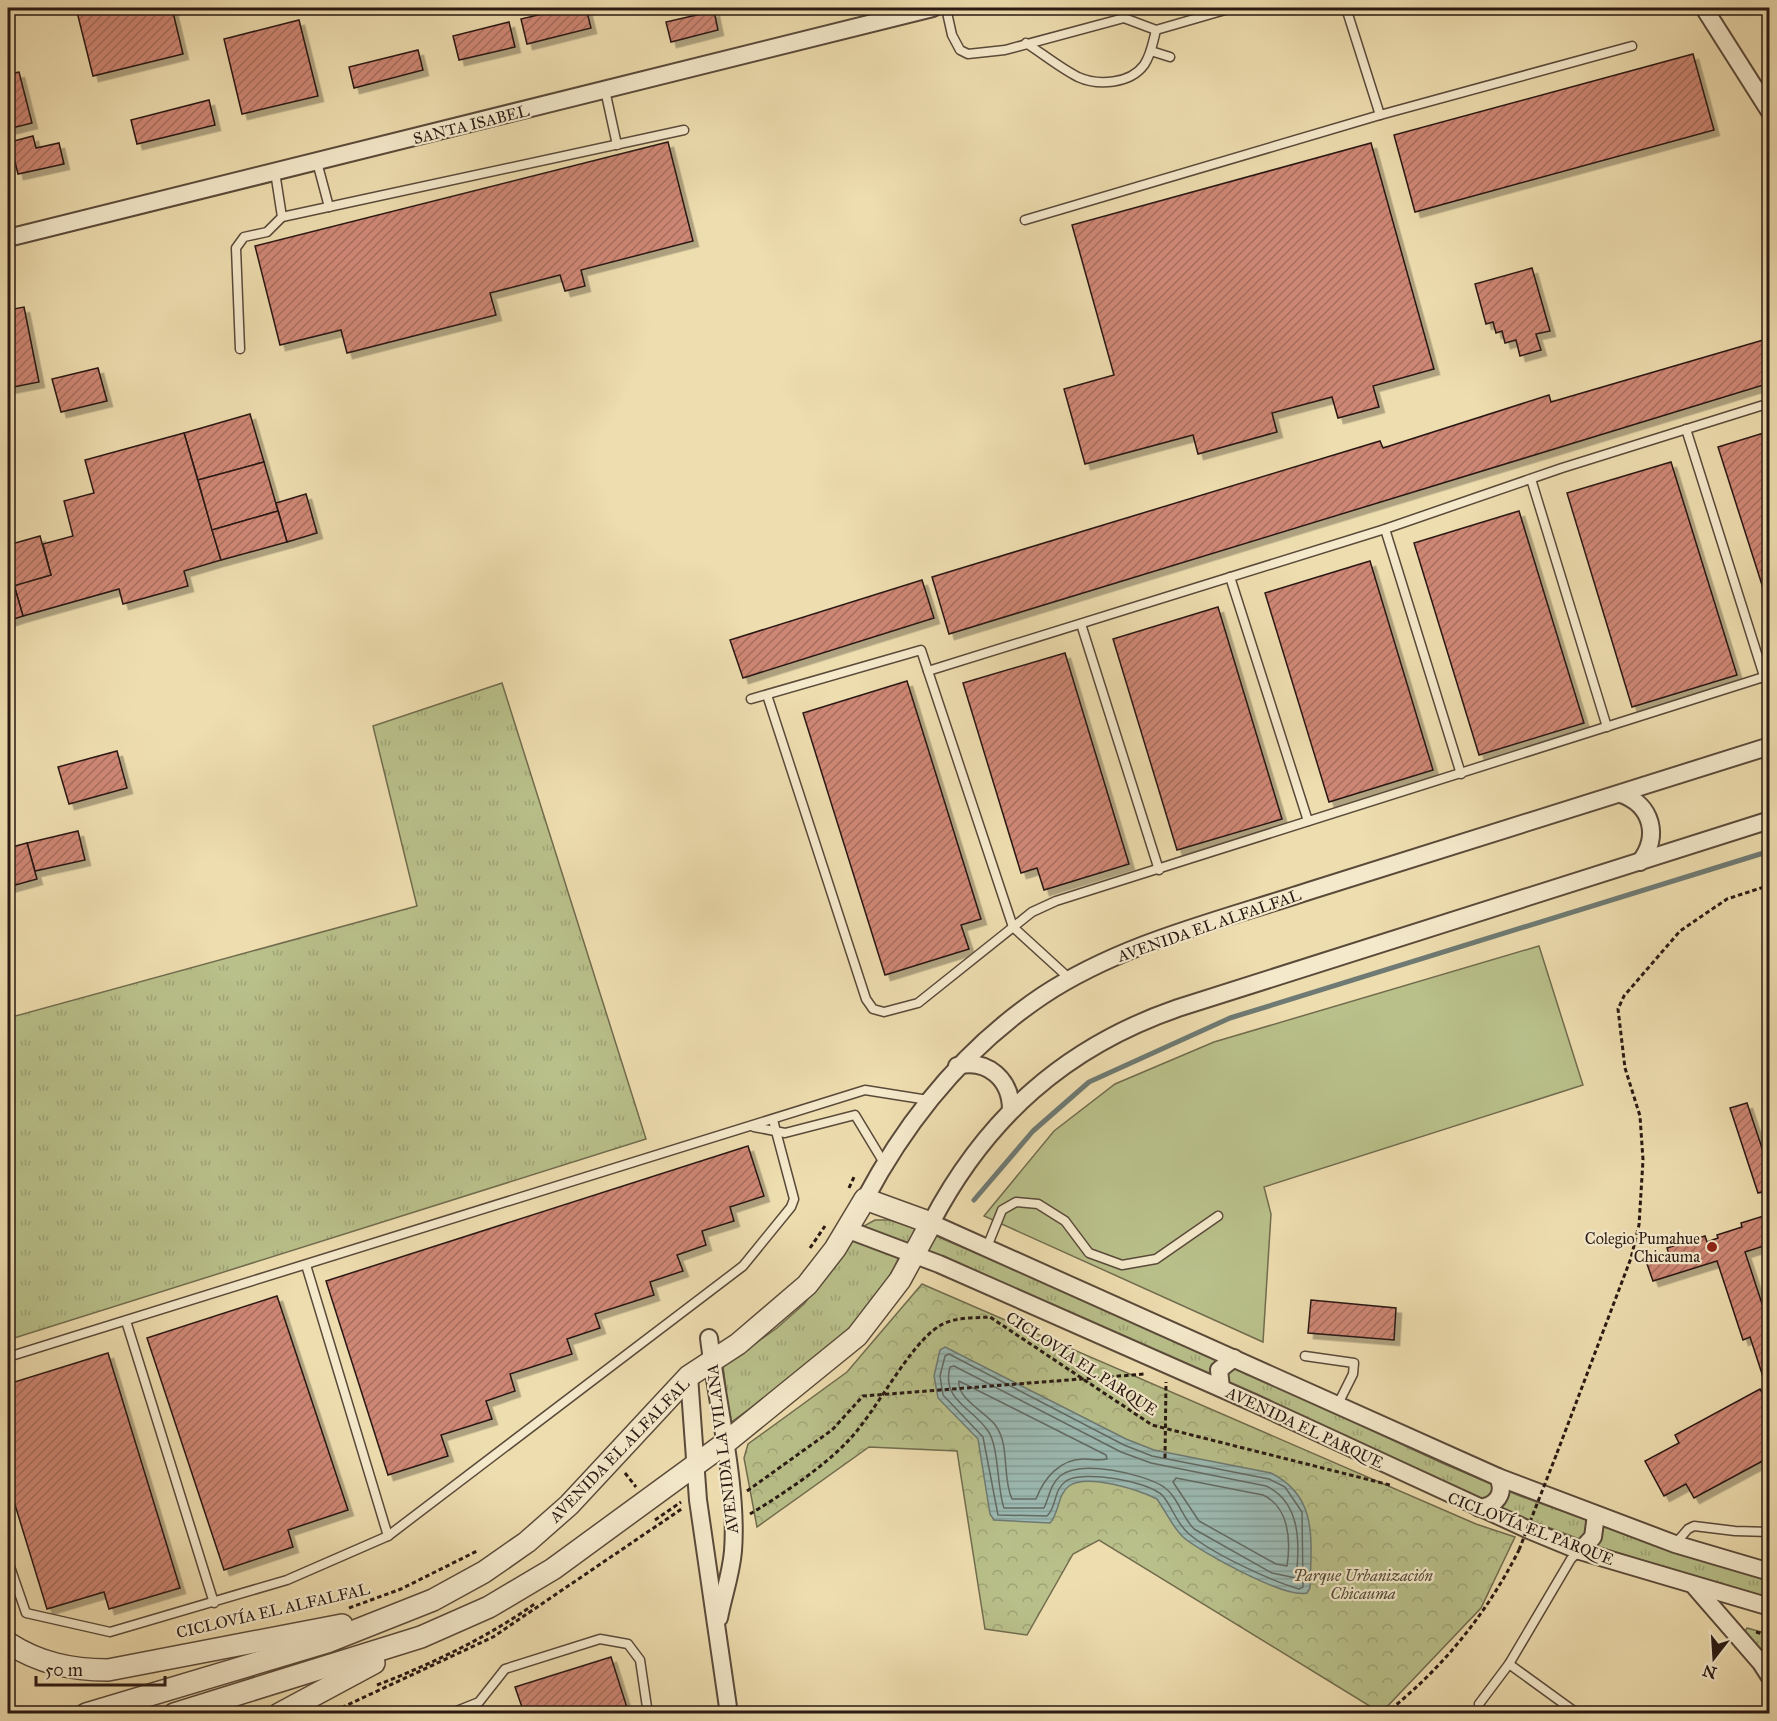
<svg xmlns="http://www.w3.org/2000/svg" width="1777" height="1721" font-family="'IM FELL Great Primer',serif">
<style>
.grass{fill:url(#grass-tufts);stroke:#716c4e;stroke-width:1.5}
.park{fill:url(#park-crowns);stroke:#716c4e;stroke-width:1.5}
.garden{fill:#b9c08a;stroke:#716c4e;stroke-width:1.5}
.water{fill:url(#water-rules);stroke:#6e7a73;stroke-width:1.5}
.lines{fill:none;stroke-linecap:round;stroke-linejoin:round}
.shore{stroke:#626a63;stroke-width:1.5}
.stream{stroke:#6e7a73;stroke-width:5}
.building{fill:url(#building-hatch);stroke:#291913;stroke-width:1.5;filter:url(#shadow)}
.service-casing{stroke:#5a4a3a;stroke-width:11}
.minor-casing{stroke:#5a4a3a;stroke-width:20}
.tertiary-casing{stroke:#5a4a3a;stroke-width:24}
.path{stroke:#291913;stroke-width:3;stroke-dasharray:4.5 3;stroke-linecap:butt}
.service{stroke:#f4e9cb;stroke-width:8}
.minor{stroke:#f4e9cb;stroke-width:16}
.tertiary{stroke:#f4e9cb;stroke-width:21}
.path-bridge{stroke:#291913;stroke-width:3;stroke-dasharray:4.5 3;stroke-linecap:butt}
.poi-dot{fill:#8f2418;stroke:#f4e9cb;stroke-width:2}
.labels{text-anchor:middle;stroke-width:4.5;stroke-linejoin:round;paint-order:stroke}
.street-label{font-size:16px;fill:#291913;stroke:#f4e9cb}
.poi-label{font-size:16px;fill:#291913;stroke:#f4e9cb;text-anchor:end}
.park-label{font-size:16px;font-style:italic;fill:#544b37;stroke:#f4e9cb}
</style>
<defs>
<pattern id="grass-tufts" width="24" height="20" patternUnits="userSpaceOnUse" patternTransform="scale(1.5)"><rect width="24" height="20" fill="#b9c08a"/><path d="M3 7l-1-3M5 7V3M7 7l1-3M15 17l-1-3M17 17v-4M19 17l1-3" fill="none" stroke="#9fa476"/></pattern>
<pattern id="park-crowns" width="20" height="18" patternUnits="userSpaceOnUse" patternTransform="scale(1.5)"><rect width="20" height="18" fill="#b9c08a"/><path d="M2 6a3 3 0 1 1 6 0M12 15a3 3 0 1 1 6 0" fill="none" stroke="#9fa476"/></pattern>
<pattern id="water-rules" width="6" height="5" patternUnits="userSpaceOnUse" patternTransform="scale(1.5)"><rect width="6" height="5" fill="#9cbab3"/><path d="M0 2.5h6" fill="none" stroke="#869f99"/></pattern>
<pattern id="building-hatch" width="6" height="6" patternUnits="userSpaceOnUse" patternTransform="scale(1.5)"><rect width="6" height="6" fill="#cf8775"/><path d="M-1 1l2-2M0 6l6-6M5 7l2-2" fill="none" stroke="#a86e5f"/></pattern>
<filter id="shadow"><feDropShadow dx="5.5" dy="5.5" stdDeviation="0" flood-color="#0004"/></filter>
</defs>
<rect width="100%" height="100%" fill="#eeddaf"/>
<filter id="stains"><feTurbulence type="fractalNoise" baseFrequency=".00333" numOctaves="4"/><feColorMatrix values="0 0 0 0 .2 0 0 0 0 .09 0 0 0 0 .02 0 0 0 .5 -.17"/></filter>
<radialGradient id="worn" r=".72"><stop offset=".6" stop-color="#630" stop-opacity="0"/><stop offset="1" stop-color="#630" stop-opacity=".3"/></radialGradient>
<g class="grass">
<path d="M502 683 646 1139 8 1340V1018L417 906 373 726Z"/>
<path d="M875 1220H889L918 1228 1178 1340 1442 1463 1520 1496 1697 1559 1769 1577V1599L1606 1549 1513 1514 923 1256 898 1259C866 1331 791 1378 730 1423L723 1366 777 1328 804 1304 862 1227Z"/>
<path d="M1747 1628 1769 1634V1665L1744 1633Z"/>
</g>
<path class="park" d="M922 1284 1476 1524 1515 1537 1481 1608 1381 1713 1099 1540 1073 1554 1027 1635 985 1629 957 1451 869 1447 757 1527 744 1458 748 1444 847 1372Z"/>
<path class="garden" d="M1539 946 1583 1085 1264 1187 1271 1214 1263 1342 984 1216 1054 1131 1115 1084 1214 1042Z"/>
<path class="water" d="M945 1347 1126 1439 1154 1450 1271 1473C1319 1497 1311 1541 1310 1588L1307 1593C1286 1599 1200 1552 1183 1537 1172 1526 1166 1512 1157 1499 1139 1490 1087 1473 1069 1486 1057 1495 1060 1512 1050 1523L994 1520 990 1514 978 1439 938 1398 934 1376 940 1350Z"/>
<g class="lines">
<g class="shore">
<path d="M949 1354 1124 1445 1152 1456 1269 1479 1285 1487 1302 1512 1303 1587 1299 1589C1269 1580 1213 1554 1189 1534 1176 1523 1173 1508 1163 1496 1149 1481 1083 1470 1066 1481 1053 1490 1057 1507 1047 1516L998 1515 983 1437 943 1395 940 1376 945 1356Z"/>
<path d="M954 1366 1121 1452 1151 1463 1266 1486C1301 1502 1300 1544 1296 1578L1272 1573 1194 1529C1182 1517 1178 1497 1164 1487 1144 1474 1081 1459 1060 1476 1050 1485 1049 1498 1044 1508H1004C997 1489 999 1446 988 1431 973 1408 941 1400 950 1367Z"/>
<path d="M959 1381 1106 1455 1107 1459C1100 1461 1092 1459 1084 1459 1060 1459 1044 1478 1036 1499H1012C1002 1478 1010 1446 996 1426 987 1413 956 1398 959 1381Z"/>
<path d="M1176 1478 1263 1495C1289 1507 1291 1540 1287 1566L1276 1564 1199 1521 1173 1482Z"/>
</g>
<path class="stream" d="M974 1200 1033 1131 1089 1082 1230 1018 1770 851"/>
</g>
<g class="building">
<path d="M76 8H172L183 54 93 76Z"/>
<path d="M567 8H586L591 28 527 44 521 19Z"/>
<path d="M714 11 718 30 671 42 666 22Z"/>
<path d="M299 20 318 96 242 114 224 39Z"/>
<path d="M509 22 515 47 459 60 453 36Z"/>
<path d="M418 50 423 70 354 88 349 67Z"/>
<path d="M1693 54 1714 130 1415 212 1394 135Z"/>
<path d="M19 72 32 123 8 129V74Z"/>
<path d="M209 100 215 125 137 144 131 120Z"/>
<path d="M33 136 36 148 59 143 64 164 18 174 10 142Z"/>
<path d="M668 142 693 241 581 270 585 286 565 291 560 275 490 293 496 315 347 353 341 330 280 345 255 246Z"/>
<path d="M1371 143 1434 369 1373 386 1379 407 1338 418 1332 397 1272 413 1277 432 1198 454 1193 435 1085 464 1064 389 1114 375 1072 225Z"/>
<path d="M1532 268 1550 331 1536 334 1541 350 1520 356 1516 340 1505 343 1502 331 1496 333 1493 322 1486 324 1475 284Z"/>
<path d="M24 307 39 382 8 388V310Z"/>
<path d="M1770 338V383L949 634 932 577 1380 441 1383 448 1549 395 1551 402Z"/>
<path d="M98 368 107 401 61 412 52 379Z"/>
<path d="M250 414 264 462 198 480 184 433Z"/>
<path d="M1770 431V610L1718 447Z"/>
<path d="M184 433 221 560 184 571 188 586 123 604 119 589 23 616 14 585 51 575 43 544 73 536 64 501 94 493 85 460Z"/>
<path d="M264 462 278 511 212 530 198 480Z"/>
<path d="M1671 462 1737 675 1632 707 1567 493Z"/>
<path d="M306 494 317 533 287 542 276 503Z"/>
<path d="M278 511 287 542 221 560 212 530Z"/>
<path d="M1519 511 1584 723 1479 755 1414 543Z"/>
<path d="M40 536 51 575 10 587 8 576V545Z"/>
<path d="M1370 561 1433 770 1329 802 1265 593Z"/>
<path d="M922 580 934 618 743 678 730 640Z"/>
<path d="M14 585 23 616 8 621V588Z"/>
<path d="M1218 607 1282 819 1177 850 1113 639Z"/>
<path d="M1065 653 1129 864 1044 890 1037 868 1021 873 963 683Z"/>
<path d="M907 681 981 919 961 925 969 949 885 975 803 713Z"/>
<path d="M117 751 127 788 69 804 58 767Z"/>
<path d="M78 831 85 860 35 871 27 843Z"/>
<path d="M27 843 37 879 8 887V848Z"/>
<path d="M1747 1103 1770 1172V1190L1758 1193 1730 1108Z"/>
<path d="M748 1146 764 1196 730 1207 734 1221 702 1231 706 1245 677 1255 683 1271 650 1282 654 1295 595 1314 600 1328 567 1339 572 1354 510 1374 515 1391 486 1401 492 1419 441 1435 448 1456 388 1475 326 1281Z"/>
<path d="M1770 1214V1244L1745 1252 1770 1328V1388L1767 1389 1750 1337 1743 1340 1717 1261 1653 1281 1646 1261 1669 1254 1667 1248 1705 1236 1707 1242 1718 1238 1717 1235 1742 1227 1741 1223Z"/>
<path d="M277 1296 348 1510 288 1530 293 1547 224 1570 147 1338Z"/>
<path d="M1311 1300 1396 1308 1394 1340 1308 1333Z"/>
<path d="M108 1353 180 1588 109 1609 104 1592 47 1609 8 1482V1384Z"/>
<path d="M1760 1389 1770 1406V1457L1694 1498 1686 1484 1664 1496 1645 1461 1679 1443 1675 1435Z"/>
<path d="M611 1657 629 1714H512L523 1710 515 1687Z"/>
</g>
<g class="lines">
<g class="service-casing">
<g id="service">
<path d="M946 8 952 35 960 50 968 54 1005 50 1124 18 1156 30 1232 8"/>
<path d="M1122 8 1124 18"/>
<path d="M1346 8 1380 115"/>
<path d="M1026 43C1043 54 1060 68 1078 77 1098 86 1130 84 1144 65 1151 55 1153 42 1156 30"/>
<path d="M1151 51 1170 57"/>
<path d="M605 90 617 145"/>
<path d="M317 162 329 207"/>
<path d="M282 217 684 130"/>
<path d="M1025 220 1380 115 1632 46"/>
<path d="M240 349 236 248 244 237 267 232 282 217 275 172"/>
<path d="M1686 429 1764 676"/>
<path d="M1531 479 1607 727"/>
<path d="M1385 529 1461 774"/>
<path d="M1230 577 1308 821"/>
<path d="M1081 624 1159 870"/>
<path d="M928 671 1385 529 1562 468 1770 403"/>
<path d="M767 695 866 999 873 1009 884 1012 918 1003 1032 912 1056 901 1770 675"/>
<path d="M751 699 921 650 1013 927 1070 979"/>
<path d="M754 1127 785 1133 855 1115 884 1163"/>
<path d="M987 1247 1002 1210 1016 1202 1038 1204 1065 1221 1089 1253 1122 1265 1156 1259 1218 1216"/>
<path d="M306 1265 388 1536"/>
<path d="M126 1321 214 1603"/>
<path d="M1305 1356 1354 1363 1353 1374 1338 1404"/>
<path d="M8 1357 865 1090 928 1100"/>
<path d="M1675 1544 1688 1529 1694 1526 1735 1531 1770 1532"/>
<path d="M8 1561 26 1613 110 1632 287 1580 388 1536 743 1266 791 1207 794 1199 773 1120"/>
<path d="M1509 1664 1578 1714"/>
<path d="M1479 1704 1509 1664 1571 1559 1579 1551"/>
<path d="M449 1714 479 1702 505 1669 600 1639 628 1644 640 1660 648 1714"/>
</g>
</g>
<g class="minor-casing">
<g id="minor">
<path d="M1704 8 1770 112"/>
<path d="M8 238 933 8"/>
<path d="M1621 794C1652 805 1660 836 1640 862"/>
<path d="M1770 820 1178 1008C1065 1047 986 1118 931 1223L1498 1477 1675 1544 1770 1572"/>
<path d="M957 1066C988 1058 1011 1080 1011 1110"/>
<path d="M865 1199C908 1118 965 1048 1042 996 1122 943 1218 921 1309 891 1462 842 1616 795 1770 746"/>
<path d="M846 1229 939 1264 1254 1403 1529 1530 1580 1551 1770 1607"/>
<path d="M709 1338C717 1404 738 1487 733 1551 731 1575 723 1596 719 1618"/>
<path d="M689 1376 698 1500 729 1714"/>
<path d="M1221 1388 1219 1370 1234 1358"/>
<path d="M1479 1508C1496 1506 1506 1494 1498 1477"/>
<path d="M1580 1551 1593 1537 1596 1515"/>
<path d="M1695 1587 1761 1663 1770 1677"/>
</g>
</g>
<g class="tertiary-casing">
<g id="tertiary">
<path d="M8 1643C39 1663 71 1670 108 1670L342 1625"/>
<path d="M86 1714 327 1642 433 1600 484 1572 527 1542 569 1505 689 1376 738 1344 807 1285 835 1249 865 1199 931 1223 900 1280 857 1336 724 1444 553 1569 489 1607 421 1637 174 1714"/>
<path d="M279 1714 374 1663"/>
</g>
</g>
<g class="path">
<path d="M849 1188 854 1177"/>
<path d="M810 1248 825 1226"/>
<path d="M1557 1453 1631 1258 1639 1225 1643 1160 1640 1116 1625 1068 1618 1009 1624 996 1680 931 1727 899 1770 885"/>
<path d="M1165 1458 1166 1382"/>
<path d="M625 1473 636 1487"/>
<path d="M747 1491 832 1430 863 1396 1145 1374"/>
<path d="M750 1514C780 1496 822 1468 846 1443 875 1415 909 1343 941 1325 955 1317 974 1318 990 1317L1152 1425 1390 1485"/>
<path d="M655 1520 681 1502"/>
<path d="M349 1608 401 1589 479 1550"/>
<path d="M1756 1632 1770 1636"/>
<path d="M377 1685C432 1664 488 1637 536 1603"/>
<path d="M328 1714 493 1637 683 1508"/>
<path d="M1385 1714C1442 1669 1486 1615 1519 1550"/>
</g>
<use href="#service" class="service"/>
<use href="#minor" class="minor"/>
<use href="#tertiary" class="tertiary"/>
<path class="path-bridge" d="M1519 1550 1557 1453"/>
</g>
<circle class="poi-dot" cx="1712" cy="1247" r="6"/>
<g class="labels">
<g class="street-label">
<text transform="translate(471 124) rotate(-14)" y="6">SANTA ISABEL</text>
<text transform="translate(1209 925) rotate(-19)" y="6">AVENIDA EL ALFALFAL</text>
<text transform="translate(1082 1363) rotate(33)" y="6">CICLOVÍA EL PARQUE</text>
<text transform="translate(1305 1427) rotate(25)" y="6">AVENIDA EL PARQUE</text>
<text transform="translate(722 1449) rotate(-97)" y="6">AVENIDA LA VILANA</text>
<text transform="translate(619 1450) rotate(-46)" y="6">AVENIDA EL ALFALFAL</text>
<text transform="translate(1531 1528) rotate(21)" y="6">CICLOVÍA EL PARQUE</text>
<text transform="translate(273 1610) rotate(-13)" y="6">CICLOVÍA EL ALFALFAL</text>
</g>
<g class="poi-label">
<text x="1700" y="1244">Colegio Pumahue<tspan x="1700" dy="18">Chicauma</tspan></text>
</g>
<g class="park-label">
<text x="1363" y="1581">Parque Urbanización<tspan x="1363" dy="18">Chicauma</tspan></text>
</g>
</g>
<rect width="1777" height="1721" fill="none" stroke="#eeddaf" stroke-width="30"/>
<rect x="9" y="9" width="1759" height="1703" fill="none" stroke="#291913" stroke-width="3"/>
<rect x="15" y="15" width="1747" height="1691" fill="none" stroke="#291913" stroke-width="1.5"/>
<g transform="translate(1714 1658) rotate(197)" stroke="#f4e9cb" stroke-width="4.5" paint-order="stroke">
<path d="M0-4.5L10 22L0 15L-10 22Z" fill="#291913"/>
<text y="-9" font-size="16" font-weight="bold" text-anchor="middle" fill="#291913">N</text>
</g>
<path d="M36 1676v9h129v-9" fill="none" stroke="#291913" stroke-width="3"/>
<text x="45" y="1676" font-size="18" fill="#291913" stroke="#f4e9cb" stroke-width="4.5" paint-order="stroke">50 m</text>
<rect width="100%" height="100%" filter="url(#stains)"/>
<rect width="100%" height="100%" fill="url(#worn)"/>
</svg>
